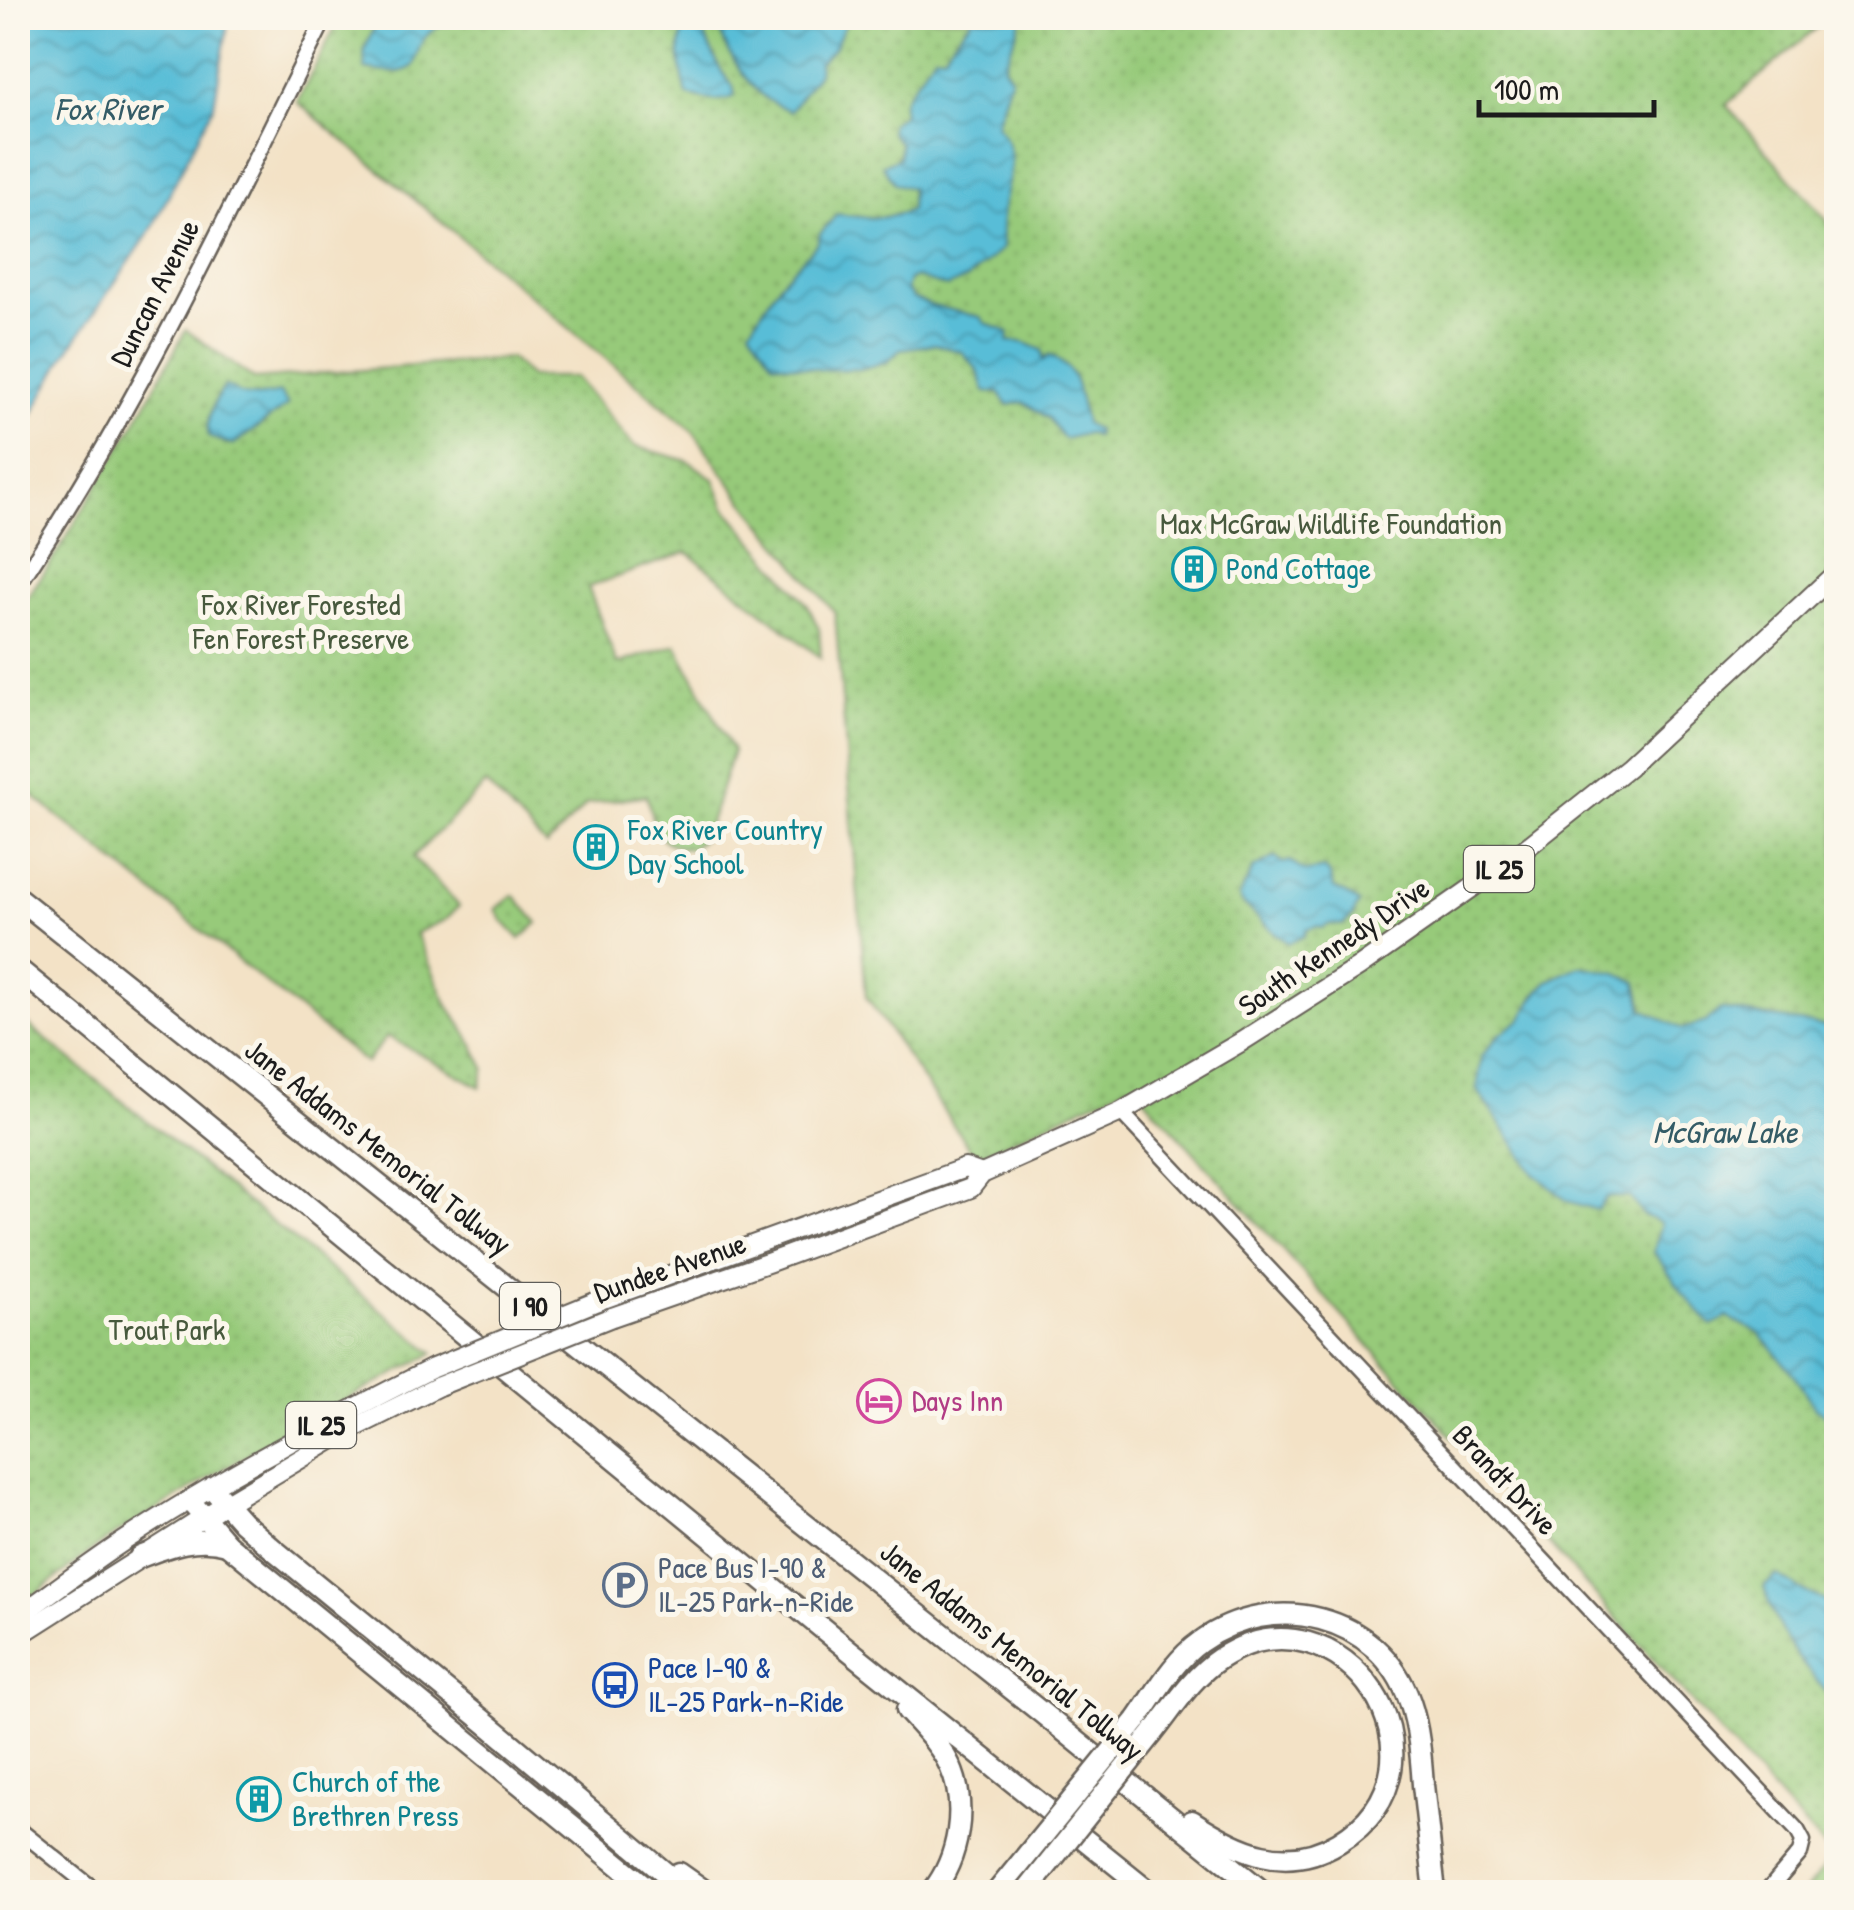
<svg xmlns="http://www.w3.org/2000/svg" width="1854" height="1910" font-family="'Patrick Hand',sans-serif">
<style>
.park{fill:url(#park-dots);stroke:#5a734b;stroke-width:2.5}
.water{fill:url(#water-waves);stroke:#3a6c7a;stroke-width:2.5}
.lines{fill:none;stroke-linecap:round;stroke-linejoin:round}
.minor-casing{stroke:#676158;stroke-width:19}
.major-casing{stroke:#676158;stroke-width:22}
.highway-casing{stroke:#676158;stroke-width:25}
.minor{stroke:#fff;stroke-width:14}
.major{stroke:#fff;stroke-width:18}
.highway{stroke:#fff;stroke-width:20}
.major-bridge-casing{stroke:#676158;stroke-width:22;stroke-linecap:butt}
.highway-bridge-casing{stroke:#676158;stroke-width:25;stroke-linecap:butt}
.major-bridge{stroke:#fff;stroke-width:18}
.highway-bridge{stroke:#fff;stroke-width:20}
.labels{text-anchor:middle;stroke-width:10;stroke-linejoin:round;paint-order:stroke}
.shield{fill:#fbf7ec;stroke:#5f5e5a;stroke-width:2.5}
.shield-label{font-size:28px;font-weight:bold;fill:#1c1c1c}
.street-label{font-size:30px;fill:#1c1c1c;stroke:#fbf7ec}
.park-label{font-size:30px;fill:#47593d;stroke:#fbf7ec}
.culture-label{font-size:30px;fill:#0d838f;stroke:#fbf7ec;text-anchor:start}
.hotel-label{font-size:30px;fill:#b23c85;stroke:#fbf7ec;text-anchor:start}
.service-label{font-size:30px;fill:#4e5e75;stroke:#fbf7ec;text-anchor:start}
.transit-label{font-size:30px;fill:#164399;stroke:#fbf7ec;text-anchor:start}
.water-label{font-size:32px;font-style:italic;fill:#345c67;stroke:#fbf7ec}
</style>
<defs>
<pattern id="park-dots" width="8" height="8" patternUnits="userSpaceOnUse" patternTransform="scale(2.5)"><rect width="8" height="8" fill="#97ca7a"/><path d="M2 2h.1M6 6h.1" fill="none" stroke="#82ad69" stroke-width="1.8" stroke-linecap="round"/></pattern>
<pattern id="water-waves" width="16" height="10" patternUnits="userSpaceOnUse" patternTransform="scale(2.5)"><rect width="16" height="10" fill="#59bdd7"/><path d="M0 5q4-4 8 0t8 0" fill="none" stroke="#4999ae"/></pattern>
</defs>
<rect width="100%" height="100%" fill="#fbf7ec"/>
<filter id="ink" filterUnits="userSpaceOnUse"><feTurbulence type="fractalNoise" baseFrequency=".01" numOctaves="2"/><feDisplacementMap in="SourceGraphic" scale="20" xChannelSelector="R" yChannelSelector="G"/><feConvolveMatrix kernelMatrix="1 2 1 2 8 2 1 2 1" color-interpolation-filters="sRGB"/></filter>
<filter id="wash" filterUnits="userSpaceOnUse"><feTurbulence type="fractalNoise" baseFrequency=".0048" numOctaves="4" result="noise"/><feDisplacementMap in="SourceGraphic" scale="40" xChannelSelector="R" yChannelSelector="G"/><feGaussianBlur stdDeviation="2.25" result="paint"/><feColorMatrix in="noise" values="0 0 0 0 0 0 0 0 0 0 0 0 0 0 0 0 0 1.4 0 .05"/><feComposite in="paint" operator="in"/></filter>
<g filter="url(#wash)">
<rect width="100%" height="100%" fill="#f3e2c6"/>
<g class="park">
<path d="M340 18H1828L1726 105 1836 231V1892H1805L1832 1856 1132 1084 975 1157 866 996 835 613 742 499 692 430 297 102Z"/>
<path d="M186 330 254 379 510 358 530 377H575L634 446 688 461 714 479 725 507 807 604 819 629 821 658 687 552 588 587 617 664 676 645 733 751 705 838 688 849C651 843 656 826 646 795L587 804 546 846 486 784 413 857 459 906 445 920 416 933 448 1006 468 1035 485 1068 480 1087 387 1036 366 1063 18 784V611L52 561 134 425Z"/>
<path d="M514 895 538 923 520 939 502 920 496 909Z"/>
<path d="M18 1017 434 1353 278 1436 102 1543 18 1608Z"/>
</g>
<g class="water">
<path d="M18 18H229L214 105 151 230 64 357 18 441Z"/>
<path d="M378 18H459C439 23 424 32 418 52 417 55 415 65 413 66 403 76 377 71 365 69L364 51Z"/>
<path d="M689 18 697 20 722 72 733 86 735 96C719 104 704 99 687 95 680 67 674 44 689 18Z"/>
<path d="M715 18H848L834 48 819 63 818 73 790 111C783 107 774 104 768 100 743 82 723 45 715 18Z"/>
<path d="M971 18H1022L1004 66 1011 77 996 124C1024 160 1005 177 1002 216 1001 227 1002 238 1002 249L968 278 947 287 916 277 909 280 906 289 912 298 933 306 981 317 985 323 1009 332 1008 341 1023 342 1042 350 1043 360 1049 355C1079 366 1078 395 1085 423L1097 430 1096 437 1087 433 1064 439 1048 418 1023 402 1008 405 999 393 985 391 977 369 962 352 935 344 901 349 887 362 860 369 823 370 773 362 750 329 780 283 818 243 820 234 837 214C863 218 886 221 910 210L911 188 895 184 882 165 899 158 900 143 890 133 891 123 902 115 903 100 935 54 944 55 952 42 971 21Z"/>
<path d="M225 386C230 387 234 390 239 393 251 399 268 395 280 393L288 405 233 445 209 437C204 419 215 400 225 386Z"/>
<path d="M1275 857 1283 863 1290 861C1305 873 1304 873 1323 869L1329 873 1334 888C1341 891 1352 898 1359 903L1352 917 1342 925 1330 924 1322 928 1316 927 1306 930 1304 936 1289 943 1276 934 1242 903 1239 897 1253 869Z"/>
<path d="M1580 966 1617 973 1637 982 1643 1009 1682 1029 1706 1022 1720 1009 1836 1028V1422L1815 1408 1794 1375 1759 1333 1727 1317 1712 1326 1683 1293 1654 1252 1661 1223 1643 1215 1630 1197H1607L1597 1210 1567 1201 1534 1173 1477 1089 1482 1056 1499 1035 1522 1019 1533 999 1548 981Z"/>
<path d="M1777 1575 1797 1588 1836 1606V1701C1804 1671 1775 1629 1764 1587Z"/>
</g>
</g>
<g filter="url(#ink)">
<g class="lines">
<g class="minor-casing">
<g id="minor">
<path d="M18 585C138 407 229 210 325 18"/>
<path d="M1121 1112 1797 1830 1803 1841 1800 1853 1767 1892"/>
<path d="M18 1829 97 1892"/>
</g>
</g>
<g class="major-casing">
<g id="major">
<path d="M595 1302 965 1168 982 1174"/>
<path d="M612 1317 770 1262 971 1188 982 1174 1121 1112 1241 1042 1359 967 1506 864 1628 767 1836 573"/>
<path d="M18 1617C53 1591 88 1565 124 1541 223 1476 328 1421 433 1368"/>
<path d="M18 1636 225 1504 342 1434 439 1386"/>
</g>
</g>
<g class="highway-casing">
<g id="highway">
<path d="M18 898 1042 1713 1263 1892"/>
<path d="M18 969 850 1651 1150 1892"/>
<path d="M212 1488 242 1522 273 1549 491 1727 688 1892"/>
<path d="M190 1501 227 1544 652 1892"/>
<path d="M140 1557C169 1546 196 1535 227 1544"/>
<path d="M907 1710C922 1727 940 1744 950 1766 968 1806 959 1858 932 1892"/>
<path d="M1137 1720C1156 1693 1173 1661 1200 1642 1273 1590 1379 1613 1410 1702 1419 1728 1421 1758 1423 1785 1427 1821 1431 1857 1435 1892"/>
<path d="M1153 1733C1173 1708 1192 1677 1219 1659 1342 1578 1466 1765 1339 1842 1286 1874 1239 1852 1192 1821"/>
<path d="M679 1873 706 1892"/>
</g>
</g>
<use href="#minor" class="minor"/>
<use href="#major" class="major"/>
<use href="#highway" class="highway"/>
<g class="major-bridge-casing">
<g id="major-bridge">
<path d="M433 1368 595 1302"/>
<path d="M439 1386 612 1317"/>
</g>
</g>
<g class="highway-bridge-casing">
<g id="highway-bridge">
<path d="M997 1892 1137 1720"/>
<path d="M1026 1892 1153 1733"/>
</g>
</g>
<use href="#major-bridge" class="major-bridge"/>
<use href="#highway-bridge" class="highway-bridge"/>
</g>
</g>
<defs>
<g id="building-ring" transform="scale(2.25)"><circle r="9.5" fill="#fbf7ec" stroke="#0f9aa8" stroke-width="1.5"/><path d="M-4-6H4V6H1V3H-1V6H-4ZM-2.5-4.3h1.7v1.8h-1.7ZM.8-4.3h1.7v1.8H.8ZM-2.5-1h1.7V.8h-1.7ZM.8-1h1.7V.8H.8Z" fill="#0f9aa8"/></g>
<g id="hotel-ring" transform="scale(2.25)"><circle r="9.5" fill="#fbf7ec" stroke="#d1479c" stroke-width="1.5"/><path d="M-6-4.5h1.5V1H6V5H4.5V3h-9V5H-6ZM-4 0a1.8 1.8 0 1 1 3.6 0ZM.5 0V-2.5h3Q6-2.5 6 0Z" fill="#d1479c"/></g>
<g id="parking-ring" transform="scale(2.25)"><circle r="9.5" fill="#fbf7ec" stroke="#5c6f8a" stroke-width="1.5"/><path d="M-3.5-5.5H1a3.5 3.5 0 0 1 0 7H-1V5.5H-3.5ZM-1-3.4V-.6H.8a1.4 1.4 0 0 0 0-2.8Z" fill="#5c6f8a"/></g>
<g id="bus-ring" transform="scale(2.25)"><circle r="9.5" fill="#fbf7ec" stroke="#1a4fb4" stroke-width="1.5"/><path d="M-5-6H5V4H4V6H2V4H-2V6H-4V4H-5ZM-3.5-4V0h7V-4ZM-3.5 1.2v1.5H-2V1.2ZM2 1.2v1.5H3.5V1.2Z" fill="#1a4fb4"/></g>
</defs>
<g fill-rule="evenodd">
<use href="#building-ring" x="1194" y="569"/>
<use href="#building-ring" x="596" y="847"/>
<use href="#hotel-ring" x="879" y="1401"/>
<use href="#parking-ring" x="625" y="1585"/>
<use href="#bus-ring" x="615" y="1685"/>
<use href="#building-ring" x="259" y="1799"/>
</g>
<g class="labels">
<g class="shield">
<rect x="1464" y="846" width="70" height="46" rx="8"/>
<rect x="500" y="1283" width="60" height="46" rx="8"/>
<rect x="286" y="1402" width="70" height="46" rx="8"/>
</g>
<g class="shield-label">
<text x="1499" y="879">IL 25</text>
<text x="530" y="1316">I 90</text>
<text x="321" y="1435">IL 25</text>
</g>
<g class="street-label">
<text transform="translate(155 293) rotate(-63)" y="10">Duncan Avenue</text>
<text transform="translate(1334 947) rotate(-34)" y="10">South Kennedy Drive</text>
<text transform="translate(378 1147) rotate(38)" y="10">Jane Addams Memorial Tollway</text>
<text transform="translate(670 1268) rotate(-19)" y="10">Dundee Avenue</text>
<text transform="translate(1505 1480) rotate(47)" y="10">Brandt Drive</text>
<text transform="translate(1012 1651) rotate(39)" y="10">Jane Addams Memorial Tollway</text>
</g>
<g class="park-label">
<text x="1331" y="534">Max McGraw Wildlife Foundation</text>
<text x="301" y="615">Fox River Forested<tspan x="301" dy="34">Fen Forest Preserve</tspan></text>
<text x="167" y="1340">Trout Park</text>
</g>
<g class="culture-label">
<text x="1226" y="579">Pond Cottage</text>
<text x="628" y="840">Fox River Country<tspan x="628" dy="34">Day School</tspan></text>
<text x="292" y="1792">Church of the<tspan x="292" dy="34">Brethren Press</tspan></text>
</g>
<g class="hotel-label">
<text x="912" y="1411">Days Inn</text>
</g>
<g class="service-label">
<text x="658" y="1578">Pace Bus I-90 &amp;<tspan x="658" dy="34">IL-25 Park-n-Ride</tspan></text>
</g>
<g class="transit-label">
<text x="648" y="1678">Pace I-90 &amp;<tspan x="648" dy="34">IL-25 Park-n-Ride</tspan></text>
</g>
<g class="water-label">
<text x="108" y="120">Fox River</text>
<text x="1725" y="1143">McGraw Lake</text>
</g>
</g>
<rect width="1854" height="1910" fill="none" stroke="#fbf7ec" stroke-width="60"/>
<path d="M1479 100v15h175v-15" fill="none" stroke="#1c1c1c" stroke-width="5"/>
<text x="1494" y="100" font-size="30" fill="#1c1c1c" stroke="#fbf7ec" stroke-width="8" paint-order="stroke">100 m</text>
</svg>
